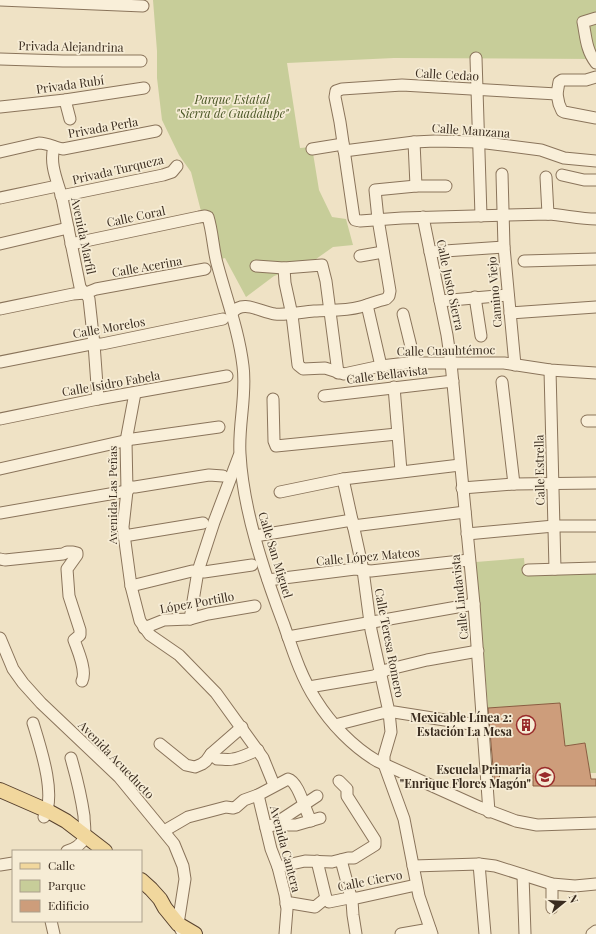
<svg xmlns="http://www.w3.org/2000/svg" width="596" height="934" font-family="'Playfair Display',serif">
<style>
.green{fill:#c7cd99}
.building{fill:#cd9d7b;stroke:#895d41}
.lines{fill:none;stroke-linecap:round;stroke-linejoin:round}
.minor-casing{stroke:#8a745b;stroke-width:13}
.major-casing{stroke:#58422f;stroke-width:16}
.minor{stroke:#f9efd9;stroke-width:11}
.major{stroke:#f1d79d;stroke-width:14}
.labels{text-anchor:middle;stroke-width:3.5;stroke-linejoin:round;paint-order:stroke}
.street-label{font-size:12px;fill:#3a2c1f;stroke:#f6ecd5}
.park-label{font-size:12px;font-style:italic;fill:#4a5625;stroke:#f6ecd5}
.poi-label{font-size:12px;font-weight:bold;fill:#3a2c1f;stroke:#f6ecd5;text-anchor:end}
</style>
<rect width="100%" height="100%" fill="#efe2c5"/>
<g class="green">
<path d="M153 0H596V59L394 58 287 63 300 148 312 147 319 190 332 217 346 219 353 245 333 247 309 264 274 276 246 297 225 258 221 259 202 215 191 172 179 155 162 120 157 78V51Z"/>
<path d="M524 558 525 570 596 572V773H590L585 743 565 746 560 703 488 708 476 562Z"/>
</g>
<path class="building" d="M560 703 565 746 585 743 591 779H596V786H533V773H510L500 770 499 783H494V768L493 767 488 708Z"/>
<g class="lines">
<g class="minor-casing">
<g id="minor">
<path d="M0 0 143 6"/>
<path d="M596 18 583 22C586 37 586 50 596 63"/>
<path d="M476 58 481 216"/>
<path d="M0 59 63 61H141"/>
<path d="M596 77 586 80H562L559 82 557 94 559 104 562 111 564 112 596 118"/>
<path d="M557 94 402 85 342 89 336 91 335 97 340 122 354 218 355 220 360 221 402 218 548 214C564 215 580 219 596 219"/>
<path d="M65 100 70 119"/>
<path d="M0 107 65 100 144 88"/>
<path d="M414 142 416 186"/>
<path d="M54 147C49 165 58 182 62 198 68 228 74 258 80 287 83 292 87 293 89 299L94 344 98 399"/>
<path d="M312 149 343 144"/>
<path d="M344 151 414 142 435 141 478 142 541 150 564 158 596 161"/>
<path d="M0 152 39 143C48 143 55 148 63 149L156 131"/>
<path d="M502 174 504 247 515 365"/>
<path d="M562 175 584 180H596"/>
<path d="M546 177 548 214"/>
<path d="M61 196 163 175 172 172 177 166"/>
<path d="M0 198 57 186"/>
<path d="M423 217 447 335 451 363 474 604 489 812"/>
<path d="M0 244 68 228"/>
<path d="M71 244 199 217 205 216 208 217C213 233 213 251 218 267 227 300 239 332 243 366 247 395 238 425 240 454 243 510 264 572 284 625 293 651 301 677 316 700 331 724 353 747 377 761L479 807 516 821 537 825 596 823"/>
<path d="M430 252 504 247"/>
<path d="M360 256 383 252"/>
<path d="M524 261 596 259"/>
<path d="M256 266 284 268 322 265 326 281 338 373"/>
<path d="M284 268 285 283 292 315 298 365 303 369 325 368 344 374 381 366 407 363H504L550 370 596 373"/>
<path d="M475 297 481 336"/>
<path d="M440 301 508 295"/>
<path d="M367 305 381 366"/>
<path d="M0 309 73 294 86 293 96 289 205 269"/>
<path d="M232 313C243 299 260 312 275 314 288 315 301 312 314 311 330 310 345 311 360 307 368 305 377 301 386 299L389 296 390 291 378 219 375 190 416 186H446"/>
<path d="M510 313 596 307"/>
<path d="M403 314 415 363"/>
<path d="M0 362 91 344H102L223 319"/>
<path d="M550 370 555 569"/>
<path d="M502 382 514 484"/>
<path d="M394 387 401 471"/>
<path d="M135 393 126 441 127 491 123 527 131 586 140 621 150 635 179 655 216 693 263 758 274 785"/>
<path d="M324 396 453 381"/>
<path d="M273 399 274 441 276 446 397 434"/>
<path d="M0 419 98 399 227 376"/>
<path d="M587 421H596"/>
<path d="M0 469 133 439 219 427"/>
<path d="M343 479 363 570 371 630 389 712 391 732 384 756V764L404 819 419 896 432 934"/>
<path d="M462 488 514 484 596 483"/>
<path d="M280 492 343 479 460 465"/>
<path d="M0 513 127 491 131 487H135L209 475 223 476"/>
<path d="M353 526 465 512"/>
<path d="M467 534 554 526H596"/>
<path d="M124 536 203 523"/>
<path d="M255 536 352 520"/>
<path d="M0 559 5 560 63 554 67 552H73L77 553V555L67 569 69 596 80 630V635L74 640C78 651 87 671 82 681"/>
<path d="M528 570 596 568"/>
<path d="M268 580 355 569 371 571 469 560"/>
<path d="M131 586 192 571 204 572 252 565"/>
<path d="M190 619 198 571 214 522 239 456"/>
<path d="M144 628 164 620 190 619 208 614 255 606"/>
<path d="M288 637 474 604"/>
<path d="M0 638 13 669 23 683 41 703 119 777 174 844 183 866 185 879 178 924 181 930"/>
<path d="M309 687 374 676 386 670 427 660 478 651"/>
<path d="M33 723C40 746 57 796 44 817"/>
<path d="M335 725 382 713 394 712 483 726"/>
<path d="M160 744 186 765 195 767 202 764 206 761 211 754 242 727"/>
<path d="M211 754 217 759C223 759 228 760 233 759 241 758 250 753 258 750"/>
<path d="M258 795 271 849 278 867 285 895 287 909 285 934"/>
<path d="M273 825 317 796"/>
<path d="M266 828 272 825H296L320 818"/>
<path d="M164 831 188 817 226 807 233 808 236 807 244 800 258 795 288 779C299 782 305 811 311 821"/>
<path d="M67 851C75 849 81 845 84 838 86 831 84 823 84 816 81 795 77 779 71 758"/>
<path d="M341 860 352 901 353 915 356 934"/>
<path d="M317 861 326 898"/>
<path d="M479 864 485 934"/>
<path d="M0 865 13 863"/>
<path d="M413 866 479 864 495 866 552 884 575 886 596 884"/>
<path d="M278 867 305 861 332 862 348 858H354L375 845V840L347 796V789L339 781"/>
<path d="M523 875 525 934"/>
<path d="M326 898 329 902 349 898H357L416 885"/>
<path d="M286 904 291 903 315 907 326 898"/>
<path d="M552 908V884"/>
<path d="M51 921 54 934"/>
<path d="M401 934 430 929"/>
<path d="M592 934 596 931"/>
</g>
</g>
<g class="major-casing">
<g id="major">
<path d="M0 790 48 811 66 821 105 851"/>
<path d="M141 880 151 889 160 899 165 908 178 924 195 934"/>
</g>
</g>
<use href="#minor" class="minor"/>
<use href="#major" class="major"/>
</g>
<defs>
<g id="building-ring" transform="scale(1)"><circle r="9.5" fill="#f6ecd5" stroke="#992b2b" stroke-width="1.5"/><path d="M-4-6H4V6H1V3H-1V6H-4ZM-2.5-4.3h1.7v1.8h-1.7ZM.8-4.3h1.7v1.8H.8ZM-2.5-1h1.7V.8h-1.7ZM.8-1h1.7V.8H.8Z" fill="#992b2b"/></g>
<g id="school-ring" transform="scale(1)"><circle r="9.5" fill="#f6ecd5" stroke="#992b2b" stroke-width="1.5"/><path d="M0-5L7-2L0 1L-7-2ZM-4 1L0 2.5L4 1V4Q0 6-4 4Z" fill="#992b2b"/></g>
</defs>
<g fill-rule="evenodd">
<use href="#building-ring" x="526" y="725"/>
<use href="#school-ring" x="545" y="777"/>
</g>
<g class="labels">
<g class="street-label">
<text transform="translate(71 47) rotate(1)" y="4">Privada Alejandrina</text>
<text transform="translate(447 75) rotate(3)" y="4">Calle Cedao</text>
<text transform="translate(70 85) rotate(-8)" y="4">Privada Rubí</text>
<text transform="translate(103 128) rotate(-10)" y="4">Privada Perla</text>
<text transform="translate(471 131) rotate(4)" y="4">Calle Manzana</text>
<text transform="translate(118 170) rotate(-13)" y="4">Privada Turqueza</text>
<text transform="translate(136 217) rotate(-12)" y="4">Calle Coral</text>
<text transform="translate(83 236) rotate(78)" y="4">Avenida Marfil</text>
<text transform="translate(147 267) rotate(-10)" y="4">Calle Acerina</text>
<text transform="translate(450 285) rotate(78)" y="4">Calle Justo Sierra</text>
<text transform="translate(495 292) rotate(-95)" y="4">Camino Viejo</text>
<text transform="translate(109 328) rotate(-10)" y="4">Calle Morelos</text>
<text transform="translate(446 351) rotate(-1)" y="4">Calle Cuauhtémoc</text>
<text transform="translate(387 375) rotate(-7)" y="4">Calle Bellavista</text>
<text transform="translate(111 384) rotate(-10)" y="4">Calle Isidro Fabela</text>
<text transform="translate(540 470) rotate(-91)" y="4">Calle Estrella</text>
<text transform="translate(113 495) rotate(-90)" y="4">Avenida Las Peñas</text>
<text transform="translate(275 555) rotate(73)" y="4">Calle San Miguel</text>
<text transform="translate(368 557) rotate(-5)" y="4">Calle López Mateos</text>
<text transform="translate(460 597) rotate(-96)" y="4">Calle Lindavista</text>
<text transform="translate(197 603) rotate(-10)" y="4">López Portillo</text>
<text transform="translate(389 643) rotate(79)" y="4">Calle Teresa Romero</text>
<text transform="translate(116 760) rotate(46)" y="4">Avenida Acueducto</text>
<text transform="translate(285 849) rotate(75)" y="4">Avenida Cantera</text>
<text transform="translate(370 881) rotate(-11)" y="4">Calle Ciervo</text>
</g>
<g class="park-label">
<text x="232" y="104">Parque Estatal<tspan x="232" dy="14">"Sierra de Guadalupe"</tspan></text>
</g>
<g class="poi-label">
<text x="512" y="722">Mexicable Línea 2:<tspan x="512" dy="14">Estación La Mesa</tspan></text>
<text x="531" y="774">Escuela Primaria<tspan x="531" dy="14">"Enrique Flores Magón"</tspan></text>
</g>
</g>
<rect x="12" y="850" width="130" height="72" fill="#f6ecd5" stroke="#ab9f8c"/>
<rect x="20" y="863" width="20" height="6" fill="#f1d79d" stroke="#ab9f8c"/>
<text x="48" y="870" font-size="12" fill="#3a2c1f">Calle</text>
<rect x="20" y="880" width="20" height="12" fill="#c7cd99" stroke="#ab9f8c"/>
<text x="48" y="890" font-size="12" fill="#3a2c1f">Parque</text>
<rect x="20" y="900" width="20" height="12" fill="#cd9d7b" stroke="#ab9f8c"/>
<text x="48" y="910" font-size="12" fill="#3a2c1f">Edificio</text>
<g transform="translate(564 902) rotate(72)" stroke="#f6ecd5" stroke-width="3" paint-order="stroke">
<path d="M0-3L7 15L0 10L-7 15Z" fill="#3a2c1f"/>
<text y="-6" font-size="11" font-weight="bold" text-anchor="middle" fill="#3a2c1f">N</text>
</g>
</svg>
